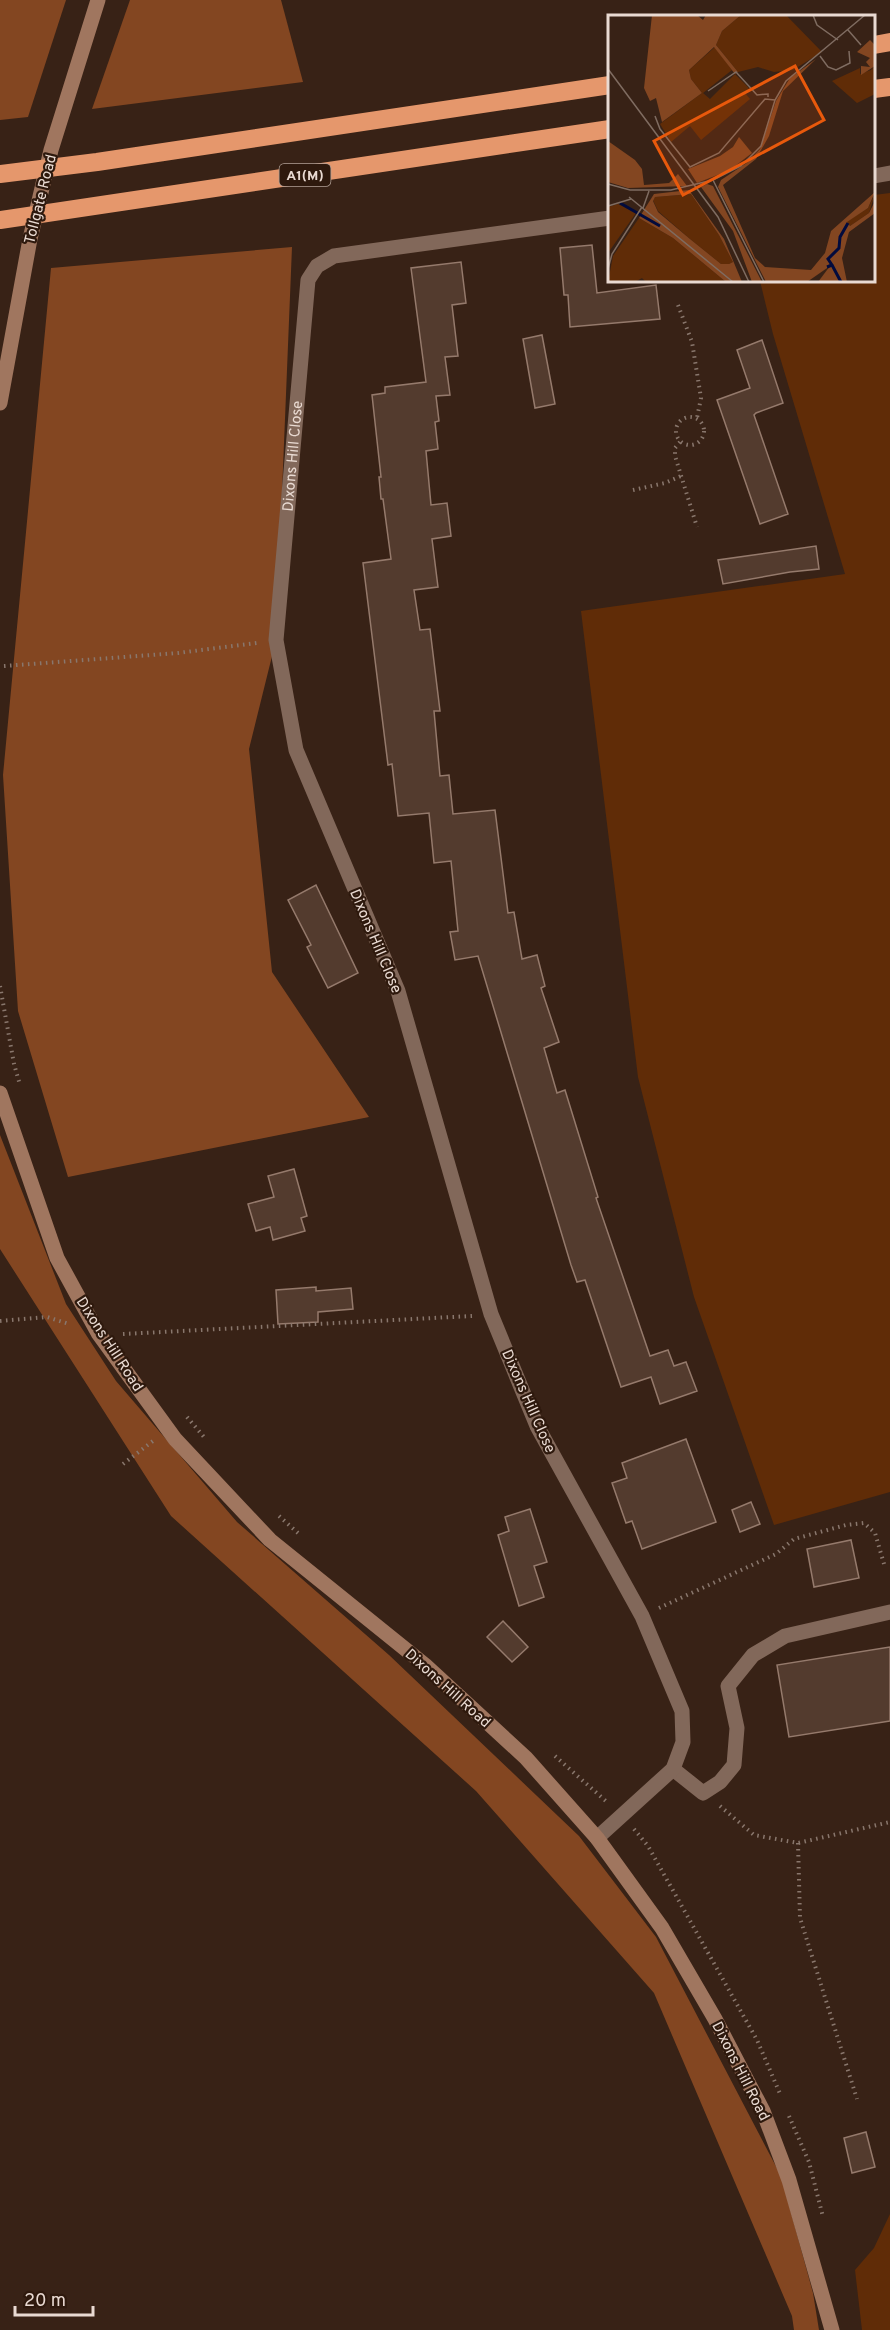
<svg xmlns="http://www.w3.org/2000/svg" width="890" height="2330" font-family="Overpass,sans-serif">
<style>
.green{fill:#602c07}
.forest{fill:#834621}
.building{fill:#533b2e;stroke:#957a6c;stroke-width:1.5}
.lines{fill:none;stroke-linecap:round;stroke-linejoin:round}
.path{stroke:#89776d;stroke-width:4;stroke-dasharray:1.5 4.5;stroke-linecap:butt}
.lane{stroke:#82685a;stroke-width:15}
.street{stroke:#82685a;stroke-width:15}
.secondary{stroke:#a0765f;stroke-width:15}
.highway{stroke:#e5976c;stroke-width:18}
.labels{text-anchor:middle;stroke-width:4.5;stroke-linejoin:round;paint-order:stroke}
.shield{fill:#2e190d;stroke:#b1a097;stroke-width:1.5}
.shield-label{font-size:14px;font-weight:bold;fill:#e9dad2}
.street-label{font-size:15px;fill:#e9dad2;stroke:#2e190d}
.inset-river{fill:none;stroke:#020b3d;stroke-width:3}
.inset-road{fill:none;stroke:#7f6c61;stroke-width:1.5}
.view{fill:#e8590c;fill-opacity:0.15;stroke:#e8590c;stroke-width:3}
.inset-edge{fill:none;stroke:#e9dad2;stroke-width:3}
</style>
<rect width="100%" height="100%" fill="#382216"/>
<g class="green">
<path d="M890 193V1492L774 1525 694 1297 638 1077 581 611 845 574 773 334 760 281 874 280V195Z"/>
<path d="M890 2214V2330H862L855 2270 874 2248Z"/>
</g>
<g class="forest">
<path d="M0 0H66L28 117 0 120Z"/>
<path d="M130 0H281L303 82 92 109Z"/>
<path d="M292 247 276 640 249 749 272 972 369 1117 68 1177 18 1011 3 775 51 268Z"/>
<path d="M0 1135 66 1304 116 1381 237 1522 389 1655 579 1836 656 1937 781 2176 813 2293 819 2330H794L792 2316 654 1993 476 1791 171 1516 0 1249Z"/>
</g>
<g class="building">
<path d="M592 245 597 293 656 285 660 319 570 327 568 295H564L560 248Z"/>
<path d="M461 262 466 303 452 305 458 356 445 357 450 395 436 396 439 421 435 422 438 449 426 451 431 505 447 503 451 536 432 539 438 587 414 590 420 630 430 629 440 711H434L440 776 449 775 453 814 495 810 508 913 514 912 522 959 537 955 545 986 541 988 559 1042 544 1048 557 1093 565 1090 598 1197 596 1198 650 1356 668 1350 674 1366 686 1362 697 1391 660 1404 651 1377 621 1387 585 1280 577 1282 571 1265 478 956 455 960 450 932 458 931 451 861 434 863 429 813 398 816 392 764 388 765 363 563 391 559 383 499H381L379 477H381L372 395 385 393V387L426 382 411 268Z"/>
<path d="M542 335 555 404 535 408 523 339Z"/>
<path d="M762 340 783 403 756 413 754 415 788 514 760 524 717 400 750 388 737 350Z"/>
<path d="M816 546 819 569 790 572 723 584 718 560Z"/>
<path d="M316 885 358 973 328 988 307 947 311 945 288 900Z"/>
<path d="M294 1169 307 1216 301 1218 305 1231 273 1240 270 1227 256 1231 248 1204 274 1197 268 1176Z"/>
<path d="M316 1287V1291L351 1288 353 1309 318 1312V1322L278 1324 276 1290Z"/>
<path d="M686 1439 716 1522 642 1549 632 1521 626 1523 612 1483 627 1478 622 1463Z"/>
<path d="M751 1502 760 1524 740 1532 732 1510Z"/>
<path d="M530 1509 547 1562 534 1566 544 1597 519 1606 498 1535 509 1531 505 1517Z"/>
<path d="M851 1540 859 1578 814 1587 807 1549Z"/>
<path d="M503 1621 528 1647 512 1662 487 1637Z"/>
<path d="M890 1647V1721L789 1737 777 1665Z"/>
<path d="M866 2132 875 2167 852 2173 844 2138Z"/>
</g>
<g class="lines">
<g class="path">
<path d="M678 305 692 342 701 398 697 418"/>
<circle cx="690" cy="431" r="14"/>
<path d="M680 442 675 448V456L697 527"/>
<path d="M633 490 665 483 681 476"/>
<path d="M4 666 178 653 257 643"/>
<path d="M0 986 14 1064 20 1085"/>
<path d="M0 1321 47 1317 69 1324"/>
<path d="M123 1334 472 1316"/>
<path d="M187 1417 204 1437"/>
<path d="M123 1464 153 1441"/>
<path d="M279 1516 298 1533"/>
<path d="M659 1608 776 1554 794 1539 846 1525 864 1523 875 1533 884 1564"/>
<path d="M555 1756 608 1803"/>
<path d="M720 1806 754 1835 798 1843 890 1822"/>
<path d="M634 1829 648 1846 757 2040 781 2096"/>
<path d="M798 1843 800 1918 857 2099"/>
<path d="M789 2116 809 2162 823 2217"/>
</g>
<path class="lane" d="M673 1769 703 1793 720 1782 734 1765 737 1728 728 1686 753 1655 785 1636 890 1612"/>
<g class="street">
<path d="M874 176 890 173"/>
<path id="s1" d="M597 1838 673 1769 683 1742 682 1711 642 1616 537 1426 491 1314 398 991 296 750 276 640 308 280 317 266 334 256 610 218"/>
</g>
<g class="secondary">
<path d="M0 403 30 239 51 150 98 0"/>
<path d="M0 1093 57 1258 98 1333 175 1439 270 1540 425 1665 526 1758 597 1838 662 1928 715 2019 763 2111 789 2180 832 2330"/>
</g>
<g class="highway">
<path d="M874 45 890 42"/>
<path d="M874 89 890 87"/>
<path d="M0 174 97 162 610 85"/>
<path d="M0 220 610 129"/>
</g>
</g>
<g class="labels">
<rect class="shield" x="279.5" y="164" width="51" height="22" rx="4.5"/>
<g class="shield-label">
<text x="305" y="180">A1(M)</text>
</g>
<g class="street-label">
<text transform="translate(40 199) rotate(-76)" y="5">Tollgate Road</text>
<text dy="5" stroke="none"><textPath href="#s1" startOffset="1498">Dixons Hill Close</textPath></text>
<text transform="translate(376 941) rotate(67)" y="5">Dixons Hill Close</text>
<text transform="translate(110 1344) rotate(57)" y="5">Dixons Hill Road</text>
<text transform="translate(529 1401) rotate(66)" y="5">Dixons Hill Close</text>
<text transform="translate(448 1688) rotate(42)" y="5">Dixons Hill Road</text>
<text transform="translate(741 2071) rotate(63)" y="5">Dixons Hill Road</text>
</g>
</g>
<g transform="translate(608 15)">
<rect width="267" height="267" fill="#382216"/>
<path d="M133 0H178L214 37 185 55 166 57 150 52 130 57 108 30 114 16ZM107 32 124 55 95 78 102 84 127 59 141 73 137 78 142 84 93 125 82 111 63 127 52 109 94 78 83 64 81 55ZM267 51V79L249 88 224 66 252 53V59L263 55ZM83 179 111 220 125 247 121 249H113L82 224 50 196 45 185 47 182ZM267 179 261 198 242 211 238 207 260 193ZM10 189 28 198 0 238V192ZM31 203 65 223 118 267H38L34 263 27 267H0L5 241Z" fill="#602c07"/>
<path d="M44 0H89L95 5 98 0H133L114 16 108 30 130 57 127 59 106 32 81 55 83 64 94 78 54 107 48 83 42 86 36 73ZM262 25 267 30V51L253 60V51L262 52 258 47 262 43 249 37ZM208 44 175 76 161 121 148 144 115 170 147 243 157 252 203 255 217 238 223 216 267 177 260 193 239 207 242 211 261 198 267 186V198L241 217 234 243 239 267H210L222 251 199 267H158L110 172 113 165 140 147 152 134 168 86 182 63ZM131 122 144 138 122 155 89 168 80 154 112 141 125 132ZM0 126 27 145 34 154 36 170 61 168 70 159 79 171 20 173 0 167ZM99 169 105 171 154 267H144L125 216 93 172ZM81 175 116 224 134 267H118L65 223 31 203 46 179ZM83 179 111 220 125 247 121 249H113L82 224 50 197 45 186 47 182Z" fill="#834621" fill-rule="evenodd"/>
<path class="inset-river" d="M12 188 52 211M224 250 233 267M219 252 224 250 220 244 231 233 232 222 240 208"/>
<path class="inset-road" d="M205 0 209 10 230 25M240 15 253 30M212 41 220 52 228 55 242 48 241 36M0 54 110 202 141 267M100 76 128 57 149 80 160 79V82M47 101 52 114 82 152 111 138 157 84 167 85M105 165 156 267M0 169 22 175H63L105 165 133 151 153 131 167 85 178 66 257 0M21 182 125 267M0 191 23 184M35 193 41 176M0 254 4 239 34 192"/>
<path class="view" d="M187 51 216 105 75 180 46 126Z"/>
<rect width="267" height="267" class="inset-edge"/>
</g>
<path d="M15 2306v9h78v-9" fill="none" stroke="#e9dad2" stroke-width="3"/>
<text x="24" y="2306" font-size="18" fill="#e9dad2" stroke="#2e190d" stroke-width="4.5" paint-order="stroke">20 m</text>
</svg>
